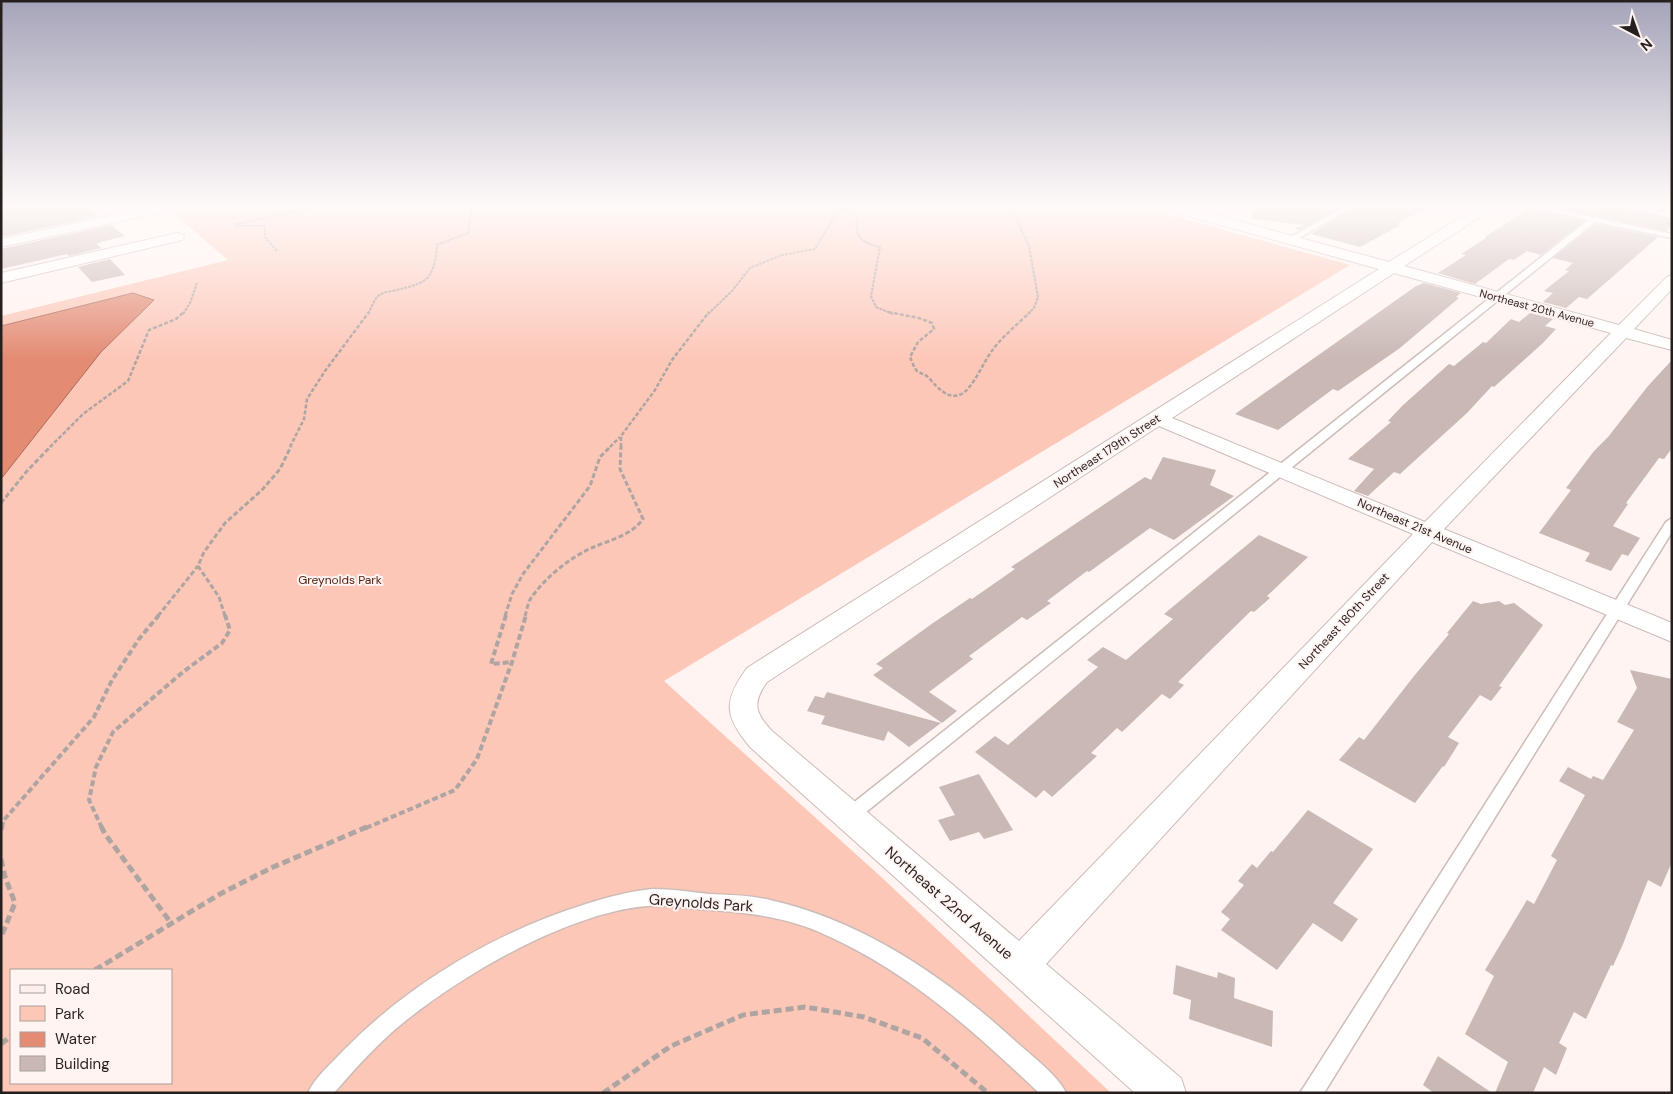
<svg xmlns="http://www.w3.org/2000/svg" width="1673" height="1094" font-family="'DM Sans',sans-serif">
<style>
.green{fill:#fdc7b8;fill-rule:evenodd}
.water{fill:#e38b73;stroke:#aa6b59}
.building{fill:#c9b8b3}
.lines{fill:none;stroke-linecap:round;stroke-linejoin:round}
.lane-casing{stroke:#cdbcb7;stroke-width:3}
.street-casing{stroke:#cdbcb7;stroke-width:2}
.secondary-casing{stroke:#cdbcb7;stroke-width:2}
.path-far4{stroke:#aea5a2;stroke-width:2;stroke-dasharray:3 1;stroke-linecap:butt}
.path-far3{stroke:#aea5a2;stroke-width:2.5;stroke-dasharray:4 2;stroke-linecap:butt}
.path-far2{stroke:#aea5a2;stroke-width:3;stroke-dasharray:5 2.5;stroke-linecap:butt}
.path-far1{stroke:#aea5a2;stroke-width:4;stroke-dasharray:6 3;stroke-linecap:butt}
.path{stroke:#aea5a2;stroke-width:5;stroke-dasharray:8 4;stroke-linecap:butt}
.lane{fill:#fff;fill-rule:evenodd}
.street{fill:#fff;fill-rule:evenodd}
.secondary{fill:#fdefeb;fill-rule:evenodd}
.labels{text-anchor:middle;stroke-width:4;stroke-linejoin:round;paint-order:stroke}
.far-street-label{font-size:11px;fill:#251f1d;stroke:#fff4f1}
.street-label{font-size:12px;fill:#251f1d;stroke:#fff4f1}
.park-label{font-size:12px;fill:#541d0e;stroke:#fff4f1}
.near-street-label{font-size:15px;fill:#251f1d;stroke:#fff4f1}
</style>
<rect width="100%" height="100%" fill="#fff4f1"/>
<path class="green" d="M201 207H1141L1350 265 664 681 879 875 1111 1093H1V316L228 260 173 213ZM11 970H171V1083H11Z"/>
<path class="water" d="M133 293 154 300 101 352 1 479V326Z"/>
<g class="building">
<path d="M10 207H87L99 216 1 237V208Z"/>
<path d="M1252 207H1342L1299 230 1294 229 1304 225 1252 219Z"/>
<path d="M1355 207H1427L1397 224 1401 225 1360 247 1311 234Z"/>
<path d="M1574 207H1622L1672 218V226L1666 231 1569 210Z"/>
<path d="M1530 208 1584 221 1541 255 1527 251 1514 260 1509 259 1475 284 1438 273 1466 255 1461 254 1486 238 1485 237Z"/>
<path d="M1595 224 1658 237 1587 299 1579 297 1566 308 1543 302 1553 293 1544 291 1569 271 1565 270 1573 263 1553 258Z"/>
<path d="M111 225 125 236 101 242 97 244 101 248 69 256 67 254 1 269V249Z"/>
<path d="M110 259 125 275 92 282 78 267Z"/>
<path d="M1424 283 1461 293 1456 297 1459 298 1400 348 1338 391 1333 389 1278 430 1235 414 1416 286Z"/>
<path d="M1530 313 1553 319 1545 326 1556 329 1543 343 1494 387 1492 386 1467 413 1400 474 1394 472 1368 496 1354 491 1374 469 1348 459 1391 422 1388 421 1402 406 1449 364 1454 366 1483 342 1486 343 1511 319 1519 322Z"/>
<path d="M1672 360V448L1664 459 1659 458 1626 503 1628 504 1613 526 1640 538 1628 556 1622 554 1611 571 1585 561 1590 553 1539 533 1571 490 1566 488 1594 451 1608 437 1648 386Z"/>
<path d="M1163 457 1216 470 1210 485 1234 496 1174 540 1150 528 1089 572 1087 571 1047 601 1051 603 1027 620 1022 617 969 656 973 659 929 692 957 711 942 723 873 675 883 668 876 664 933 623 970 598 972 599 1015 569 1011 567 1145 477 1151 480Z"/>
<path d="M1259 535 1308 557 1267 596 1270 598 1254 612 1251 611 1178 682 1184 685 1170 699 1162 694 1122 732 1117 728 1091 753 1097 756 1052 797 1044 790 1036 798 975 752 995 736 1008 745 1098 667 1087 660 1103 647 1126 660 1173 619 1164 614Z"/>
<path d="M1473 601 1481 604 1499 601 1505 605 1514 603 1543 625 1499 686 1502 687 1491 701 1480 695 1448 737 1459 743 1444 767 1443 766 1415 803 1339 760 1359 737 1364 740 1414 676 1449 634 1447 633Z"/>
<path d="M1630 670 1672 679V862L1661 887 1648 880 1623 944 1613 966 1611 965 1586 1019 1574 1012 1559 1043 1567 1048 1556 1075 1544 1067 1533 1093H1495L1508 1062 1465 1034 1494 976 1485 970 1527 900 1534 904 1557 860 1551 856 1585 795 1559 781 1568 767 1591 779 1593 776 1603 780 1634 730 1617 722 1637 688Z"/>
<path d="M827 692 941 723 909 747 888 731 884 741 821 724 825 716 807 711 815 696 824 698Z"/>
<path d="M979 774 1013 830 984 839 979 832 950 841 938 820 955 815 939 787Z"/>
<path d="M1308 810 1373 849 1333 903 1358 919 1342 942 1313 923 1277 970 1221 930 1230 919 1221 912 1244 885 1238 881 1252 864 1257 868 1271 851 1273 852Z"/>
<path d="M1176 965 1217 978 1218 972 1235 978 1234 998 1273 1011 1272 1047 1189 1019 1191 1000 1173 994Z"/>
<path d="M1438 1056 1492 1093H1434L1423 1085Z"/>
</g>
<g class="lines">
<g class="lane-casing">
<g id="lane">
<path d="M1345 207H1353L1292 242 1285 240Z"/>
<path d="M1535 207H1546L1672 234V238L1595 222 855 821 849 823 843 821 841 816 843 811 1588 220Z"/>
<path d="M1672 518V532L1324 1093H1300L1666 522Z"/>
<path d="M653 889C672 889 691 892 709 894 730 895 750 895 770 900 861 920 945 977 1013 1039 1028 1053 1058 1075 1066 1093H1039C972 1029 904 968 817 931 783 917 749 913 712 910 691 909 668 904 647 906 565 913 452 980 391 1033 370 1052 352 1072 334 1093H308C315 1077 331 1064 342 1052 408 984 496 932 586 904 608 897 630 891 653 889Z"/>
</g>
</g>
<g class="street-casing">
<g id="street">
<path d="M151 207H174L168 211 1 247V239Z"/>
<path d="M1166 207H1186L1389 262 1477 207H1492L1491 210 1404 266 1619 325 1667 277 1672 275V289L1634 329 1672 340V350L1626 338 1444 529 1672 623V642L1432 542 1046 964 1181 1078 1186 1093H1135L750 747C724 716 723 701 747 668L1379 269 1167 210ZM1394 273 1611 333 1425 522 1172 418ZM1159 426 1413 534 1019 941 772 731C755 713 752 703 767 682Z"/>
<path d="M177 233 182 234 184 237 182 240 1 283V273Z"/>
</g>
</g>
<g class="secondary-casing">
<path id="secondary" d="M1658 207H1672V212L1661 210Z"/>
</g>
<g class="path-far4">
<path d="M1011 207 1029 246 1038 297 1034 308 1028 314"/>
<path d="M277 251 265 237V226H236L237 224 316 207"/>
<path d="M183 314 190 303 197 283"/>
<path d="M368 314C371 308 374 301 377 297 381 293 386 292 392 291 426 283 434 282 437 245L468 233 472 207"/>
<path d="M708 314 732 291 750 268 782 255 815 249 839 209 850 210 857 215C855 237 859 242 880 247L871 296 876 307 893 314"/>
</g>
<g class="path-far3">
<path d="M888 312 919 318 932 323 934 329 918 342 910 357C912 361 914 368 917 371 921 374 926 374 930 379 965 422 975 372 994 348 1004 335 1018 324 1030 312"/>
<path d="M50 447 83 414 128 381 149 330 176 319 184 312"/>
<path d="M290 447 304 419 307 399 325 371 369 312"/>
<path d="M610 447 620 437"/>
<path d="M621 447V436L655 390 672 360 709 312"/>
</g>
<g class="path-far2">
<path d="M1 503 27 471 51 446"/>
<path d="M158 616 198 566"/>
<path d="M225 616 219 597 198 566 204 552 225 523 262 490 280 469 291 446"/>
<path d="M505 616 512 594 523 574 590 486 600 457 611 446"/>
<path d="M525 616C527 610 528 602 531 598 546 577 570 557 594 547 610 540 632 535 643 519L620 469 621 446"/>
</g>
<g class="path-far1">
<path d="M506 615 491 664 512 662"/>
<path d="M2 828 3 821 94 717 112 680 139 639 159 615"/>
<path d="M102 828 89 800 96 767 113 732 183 672 222 643 230 630 225 615"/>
<path d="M366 828 455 790 477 759 512 662 526 615"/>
</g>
<g class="path">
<path d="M101 826 105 834 171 923"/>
<path d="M1 830 2 826"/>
<path d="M1 859 5 877 15 903 1 937"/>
<path d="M95 970 220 894 271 868 369 826"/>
<path d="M1 1044 11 1036"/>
<path d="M603 1093 671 1046 743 1015 805 1007 864 1017 922 1038 988 1093"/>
</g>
<use href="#lane" class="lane"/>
<use href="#street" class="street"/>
<use href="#secondary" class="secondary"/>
</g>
<linearGradient id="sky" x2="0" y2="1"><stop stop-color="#a6a4b9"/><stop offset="0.57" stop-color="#fffaf9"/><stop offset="1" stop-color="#fffaf9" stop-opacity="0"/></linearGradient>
<rect width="1673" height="360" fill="url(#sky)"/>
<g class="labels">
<g class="far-street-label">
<text transform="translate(1537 308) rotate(15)" y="4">Northeast 20th Avenue</text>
</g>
<g class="street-label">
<text transform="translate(1107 451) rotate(-33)" y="4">Northeast 179th Street</text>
<text transform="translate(1415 526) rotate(23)" y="4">Northeast 21st Avenue</text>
<text transform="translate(1344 621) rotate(-47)" y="4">Northeast 180th Street</text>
</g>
<g class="park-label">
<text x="340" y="584">Greynolds Park</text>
</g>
<g class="near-street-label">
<text transform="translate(701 903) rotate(4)" y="5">Greynolds Park</text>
<text transform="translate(949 903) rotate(41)" y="5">Northeast 22nd Avenue</text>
</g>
</g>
<rect width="1673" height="1094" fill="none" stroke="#251f1d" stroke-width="5"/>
<rect x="10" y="969" width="162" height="115" fill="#fff4f1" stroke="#a89f9c"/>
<rect x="20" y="985" width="25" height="8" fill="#fdefeb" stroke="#a89f9c"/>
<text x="55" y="994" font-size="15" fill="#251f1d">Road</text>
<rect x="20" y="1006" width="25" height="15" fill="#fdc7b8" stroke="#a89f9c"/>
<text x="55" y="1019" font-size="15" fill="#251f1d">Park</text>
<rect x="20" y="1032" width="25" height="15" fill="#e38b73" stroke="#a89f9c"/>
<text x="55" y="1044" font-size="15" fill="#251f1d">Water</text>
<rect x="20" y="1056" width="25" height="15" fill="#c9b8b3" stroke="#a89f9c"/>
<text x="55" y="1069" font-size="15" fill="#251f1d">Building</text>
<g transform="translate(1638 35) rotate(139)" stroke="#fff4f1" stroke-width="4" paint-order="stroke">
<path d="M0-4L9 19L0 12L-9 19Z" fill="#251f1d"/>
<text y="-8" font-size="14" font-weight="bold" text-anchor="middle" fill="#251f1d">N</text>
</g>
</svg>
